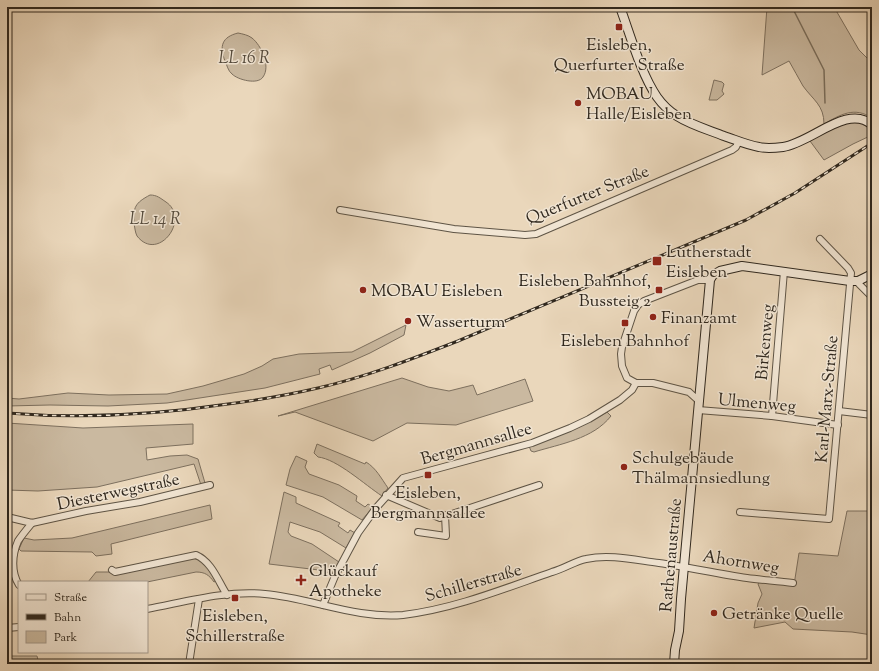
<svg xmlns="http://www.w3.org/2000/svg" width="879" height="671" font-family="'Sorts Mill Goudy',serif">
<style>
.green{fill:#cab9a0;stroke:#7d705f}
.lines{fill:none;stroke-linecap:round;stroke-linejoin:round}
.stream{stroke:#7a6e5c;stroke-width:1.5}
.street-casing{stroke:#5e5445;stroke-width:8}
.secondary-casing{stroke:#30281e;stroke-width:10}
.street{stroke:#f1e5d3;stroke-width:6}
.secondary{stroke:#f1e5d3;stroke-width:8}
.rail-casing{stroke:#30281e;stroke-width:3}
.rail{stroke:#f1e5d3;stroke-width:1.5;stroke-dasharray:4.5;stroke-linecap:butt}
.poi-dot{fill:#8f2418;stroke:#f1e5d3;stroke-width:1.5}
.labels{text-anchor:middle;stroke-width:3;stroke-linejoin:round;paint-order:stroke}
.poi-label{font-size:17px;fill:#30281e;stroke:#f1e5d3;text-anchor:start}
.park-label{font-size:17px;font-style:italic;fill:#564c3e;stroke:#f1e5d3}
.street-label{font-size:17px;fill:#30281e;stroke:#f1e5d3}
</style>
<rect width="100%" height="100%" fill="#ead7bb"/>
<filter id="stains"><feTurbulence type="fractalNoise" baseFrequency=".005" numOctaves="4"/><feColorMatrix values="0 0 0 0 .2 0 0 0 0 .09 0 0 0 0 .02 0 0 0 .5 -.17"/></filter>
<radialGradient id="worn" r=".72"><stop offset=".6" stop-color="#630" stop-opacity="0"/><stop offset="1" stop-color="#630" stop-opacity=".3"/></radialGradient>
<g class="green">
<path d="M767 7H834L859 50 872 63V118C854 106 840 115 824 124 824 105 813 100 803 86 798 78 794 69 789 61L762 75Z"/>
<path d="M238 33C243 34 248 35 252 38 261 45 271 66 263 77 258 85 238 80 232 74 228 71 227 65 225 61 219 46 222 37 238 33Z"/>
<path d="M714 80 722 82 724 84 722 91 724 94 717 100H709Z"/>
<path d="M844 122 865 123 872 130V135L853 144 824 160 810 141 812 139Z"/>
<path d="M150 195C157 195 160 198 166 202 191 219 158 263 137 236 135 232 135 228 134 224 133 207 135 203 150 195Z"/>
<path d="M406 325 404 335 370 353 332 370 330 365 319 369 320 374 265 388 167 403 108 406 50 405 7 406V398L19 399 68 393 109 395 167 394 203 386 244 374 262 366 273 359 299 354 352 352Z"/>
<path d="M402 378 428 387 449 391 473 385 477 395 525 379 533 401 456 425 407 423 373 441 295 412 278 416Z"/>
<path d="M607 412 611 416C593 439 560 444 534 452L531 451 529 446C556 437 583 427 607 412Z"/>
<path d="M7 423 83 428 193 424V444L146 448 147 460 170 456 187 455 198 459 205 483 201 485 194 464 97 487 38 491 7 490Z"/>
<path d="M317 444 365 464 366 462C376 468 381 478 388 488L382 496C365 485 337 459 318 457L314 453Z"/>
<path d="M296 456 307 461 305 467 309 474 339 485 357 496 356 501 365 507 368 504 373 507 362 520 323 497 286 485 290 469Z"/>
<path d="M284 492 296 497V503L340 523 338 526 348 533 350 530 355 533 346 548 320 532 290 522 288 532 291 536 312 544 339 562 333 574 319 570 269 564Z"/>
<path d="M872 493V635L852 632 793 629 785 622 754 628 758 603 762 594 758 584 760 581 794 585 799 553 838 556 847 511H868L870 510Z"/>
<path d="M210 505 212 519 111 544 112 554 96 556 92 552 21 551 19 549 24 538 34 540 72 538Z"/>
<path d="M191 558C206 559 209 569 216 581L214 582C209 575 205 572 196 572L147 582H88L96 572H110L113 574Z"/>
<path d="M7 656H37L39 664H7Z"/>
</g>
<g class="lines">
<path class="stream" d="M792 7 824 70 825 103"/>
<g class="street-casing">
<g id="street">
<path d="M340 210 454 229 525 235 536 234 732 150 736 147 739 141"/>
<path d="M858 281 859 284 872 297"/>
<path d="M699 401 689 392 653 383H636L627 378 622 366 621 354 622 347 634 311 638 305 644 301 698 280H710"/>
<path d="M698 410 772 416 838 425"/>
<path d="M839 411 872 415"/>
<path d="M772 416 784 271"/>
<path d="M386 495 440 518 539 485"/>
<path d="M740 512 829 519 851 273 848 268 820 239"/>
<path d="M7 517 32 523 86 511 140 502 210 485"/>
<path d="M418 532 446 536 445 515"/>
<path d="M112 570 115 572 196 555C212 562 218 581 227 595"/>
<path d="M19 585C11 572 12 555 18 541 22 535 27 529 32 523"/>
<path d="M323 605 335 576 358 533 376 508 403 478 532 443 570 428 589 419 620 400 632 390 636 383"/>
<path d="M147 609C185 602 226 590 265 594 311 598 355 619 403 615 454 609 503 589 552 572 564 569 575 561 586 559 610 554 635 560 659 563 688 567 718 574 747 578 762 580 778 581 793 583"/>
<path d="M7 628 19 627"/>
<path d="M189 664 199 599"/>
</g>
</g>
<g class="secondary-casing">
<g id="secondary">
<path d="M620 7C630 34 641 74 657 97 662 104 669 111 677 116 691 125 709 130 724 136 736 140 747 145 759 147 767 149 775 148 783 147 811 143 848 103 872 125"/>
<path d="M674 664 675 650 679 631 681 599 710 280 713 275 720 271 742 266 850 281H858L872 274"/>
</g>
</g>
<use href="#street" class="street"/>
<use href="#secondary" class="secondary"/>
<g class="rail-casing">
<path id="rail" d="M7 413C81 419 154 415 228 404 258 400 288 395 318 388 366 377 412 359 458 341L746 220 795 193 872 143"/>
</g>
<use href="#rail" class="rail"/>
</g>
<g class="poi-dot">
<rect x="615" y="23" width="8" height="8" rx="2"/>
<circle cx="578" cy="103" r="4"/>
<rect x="652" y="256" width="10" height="10" rx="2"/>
<circle cx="363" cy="290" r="4"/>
<rect x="655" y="286" width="8" height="8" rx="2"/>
<circle cx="653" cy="317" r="4"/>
<circle cx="408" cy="321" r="4"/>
<rect x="621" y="319" width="8" height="8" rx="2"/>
<circle cx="624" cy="467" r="4"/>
<rect x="424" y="471" width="8" height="8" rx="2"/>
<path d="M299 574h4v4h4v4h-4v4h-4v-4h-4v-4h4z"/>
<rect x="231" y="594" width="8" height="8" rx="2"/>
<circle cx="714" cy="613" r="4"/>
</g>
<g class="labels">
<g class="poi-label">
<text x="619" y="50" text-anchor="middle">Eisleben,<tspan x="619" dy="20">Querfurter Straße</tspan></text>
<text x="586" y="99">MOBAU<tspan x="586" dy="20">Halle/Eisleben</tspan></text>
<text x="666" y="257">Lutherstadt<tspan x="666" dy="20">Eisleben</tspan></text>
<text x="651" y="286" text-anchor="end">Eisleben Bahnhof,<tspan x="651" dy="20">Bussteig 2</tspan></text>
<text x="371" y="296">MOBAU Eisleben</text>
<text x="661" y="323">Finanzamt</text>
<text x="416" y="327">Wasserturm</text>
<text x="625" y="346" text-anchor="middle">Eisleben Bahnhof</text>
<text x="632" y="463">Schulgebäude<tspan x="632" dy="20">Thälmannsiedlung</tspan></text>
<text x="428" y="498" text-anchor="middle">Eisleben,<tspan x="428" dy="20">Bergmannsallee</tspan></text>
<text x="309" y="576">Glückauf<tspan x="309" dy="20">Apotheke</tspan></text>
<text x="722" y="619">Getränke Quelle</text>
<text x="235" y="621" text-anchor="middle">Eisleben,<tspan x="235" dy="20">Schillerstraße</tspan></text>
</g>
<g class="park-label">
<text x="244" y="63">LL 16 R</text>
<text x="155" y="224">LL 14 R</text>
</g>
<g class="street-label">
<text transform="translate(587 194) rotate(-22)" y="6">Querfurter Straße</text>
<text transform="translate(764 342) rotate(-85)" y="6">Birkenweg</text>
<text transform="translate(826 399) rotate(-85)" y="6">Karl-Marx-Straße</text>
<text transform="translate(757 402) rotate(5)" y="6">Ulmenweg</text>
<text transform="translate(476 443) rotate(-16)" y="6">Bergmannsallee</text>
<text transform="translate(118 491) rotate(-12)" y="6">Diesterwegstraße</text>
<text transform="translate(670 555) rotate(-85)" y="6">Rathenaustraße</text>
<text transform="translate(741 561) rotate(9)" y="6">Ahornweg</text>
<text transform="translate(473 582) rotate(-16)" y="6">Schillerstraße</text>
</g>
</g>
<rect width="879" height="671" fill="none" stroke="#ead7bb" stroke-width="24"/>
<rect x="8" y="8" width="863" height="655" fill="none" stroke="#30281e" stroke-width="2"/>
<rect x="12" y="12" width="855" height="647" fill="none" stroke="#30281e"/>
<rect x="18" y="581" width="130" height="72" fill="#f1e5d3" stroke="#a4998b"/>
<rect x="26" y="594" width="20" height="6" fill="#f1e5d3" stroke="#a4998b"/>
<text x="54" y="601" font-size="12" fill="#30281e">Straße</text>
<rect x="26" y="614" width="20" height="6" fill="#30281e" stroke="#a4998b"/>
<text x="54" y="621" font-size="12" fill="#30281e">Bahn</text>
<rect x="26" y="631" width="20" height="12" fill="#cab9a0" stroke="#a4998b"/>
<text x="54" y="641" font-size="12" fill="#30281e">Park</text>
<rect width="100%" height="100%" filter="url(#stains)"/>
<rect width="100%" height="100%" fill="url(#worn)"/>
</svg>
